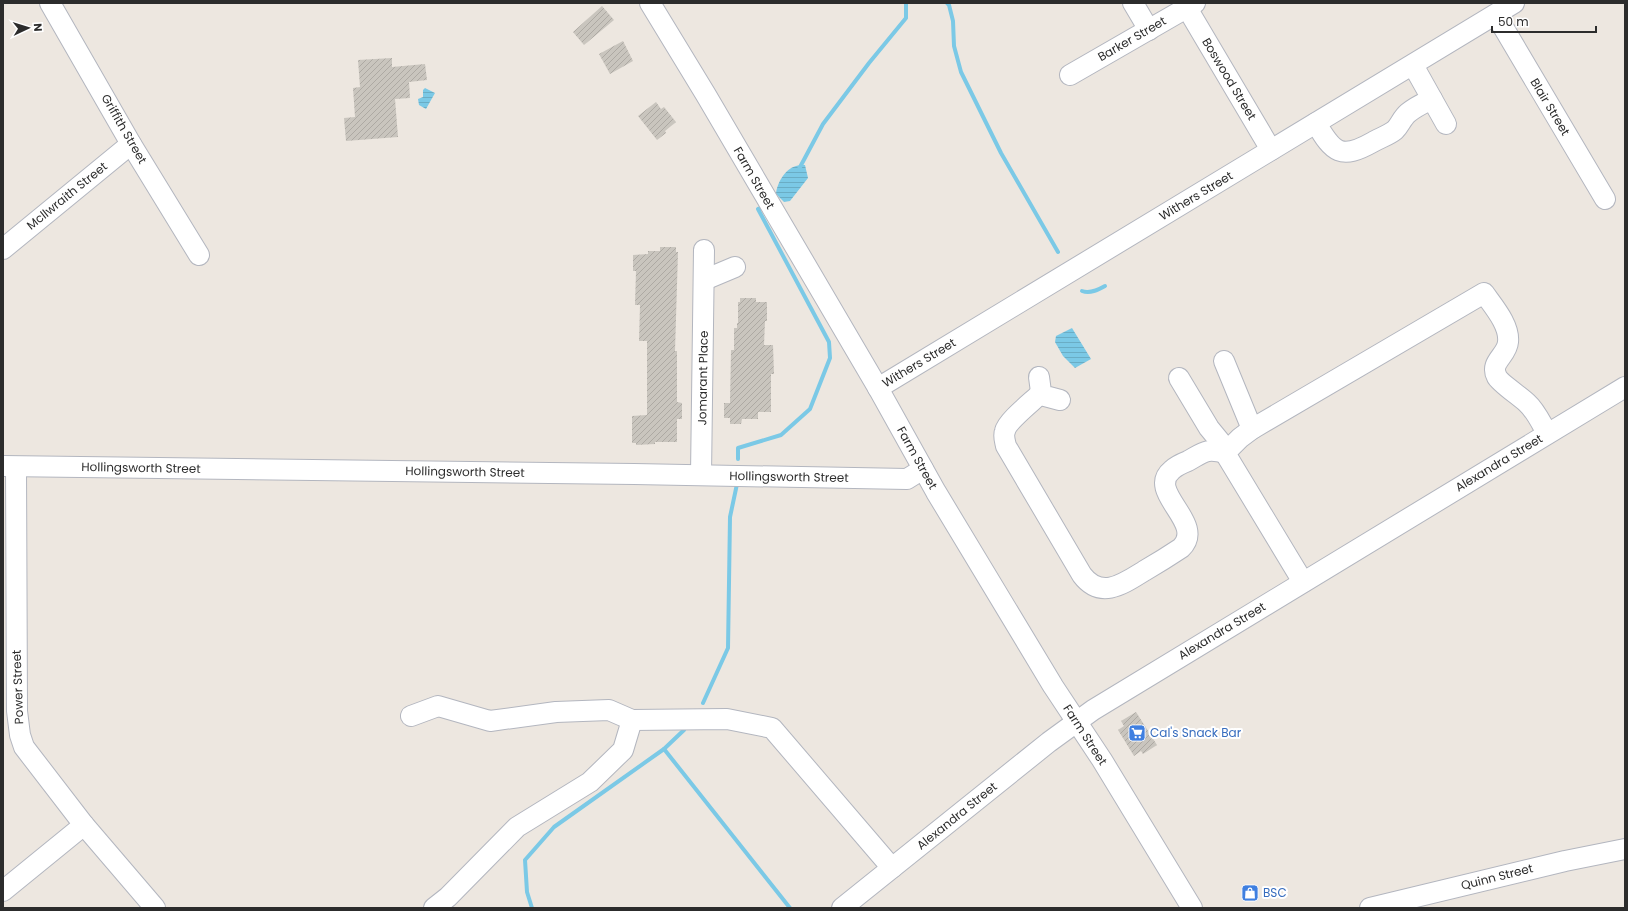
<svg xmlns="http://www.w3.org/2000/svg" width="1628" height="911" font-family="Poppins,sans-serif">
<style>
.water{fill:url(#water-rules)}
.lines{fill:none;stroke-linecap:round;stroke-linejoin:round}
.stream{stroke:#7bc9e6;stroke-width:4}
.building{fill:url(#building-hatch)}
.minor-casing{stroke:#b3b6bf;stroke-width:22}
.minor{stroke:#fff;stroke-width:20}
.labels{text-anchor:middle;stroke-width:4;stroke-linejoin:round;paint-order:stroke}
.street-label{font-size:12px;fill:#2c2c2c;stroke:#fff}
.shop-label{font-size:12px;fill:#366cbe;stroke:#fff;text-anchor:start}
</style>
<defs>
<pattern id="water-rules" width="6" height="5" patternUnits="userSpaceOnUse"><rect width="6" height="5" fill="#7bc9e6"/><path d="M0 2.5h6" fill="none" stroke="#6aadc5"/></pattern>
<pattern id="building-hatch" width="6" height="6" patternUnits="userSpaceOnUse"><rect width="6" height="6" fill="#c9c5be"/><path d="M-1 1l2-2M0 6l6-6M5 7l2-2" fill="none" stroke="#ada9a3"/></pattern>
</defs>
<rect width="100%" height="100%" fill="#ede7e0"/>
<g class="water">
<path d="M425 88 435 93 426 109 419 105 418 99 423 97V90Z"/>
<path d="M805 165 808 178 790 201 784 202 776 194C777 183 785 169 796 166 798 165 803 165 805 165Z"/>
<path d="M1072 328 1091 359 1075 368 1063 356 1055 342 1056 336Z"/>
</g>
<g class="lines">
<g class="stream">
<path d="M947 3 949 5 953 21 954 46 961 72 1001 153 1058 252"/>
<path d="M799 169 823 124 869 63 906 18V3"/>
<path d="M1082 291C1090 294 1098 290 1105 286"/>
<path d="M738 459V448L781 435 810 409 830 358 829 342 758 209 761 208"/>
<path d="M703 703 728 648 730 517 737 484"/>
<path d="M664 749 790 908"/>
<path d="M532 908 527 892 525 860 554 827 664 749 684 730"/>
</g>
</g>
<g class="building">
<path d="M602 6 614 20 584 45 573 32Z"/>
<path d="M623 41 633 61 610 74 599 54Z"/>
<path d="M392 58V67L425 64 427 80 409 82 410 98 395 99 398 137 346 141 344 118 355 117 353 88 360 87 358 60Z"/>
<path d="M656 102 661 109 664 107 676 122 665 131 666 133 657 140 638 116Z"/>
<path d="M660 247H676V252H678L675 351H677V402L682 403V419H677V442H655V444L636 445V443H632V416L647 415V341H639L640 305H635L636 271H633V255L648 254V251H660Z"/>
<path d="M740 298H756V302H767V321H765L764 345H773L774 374H771V412H758V419H742L741 424H730V418H724V403H730L731 350H734V328H737V323H738V302H740Z"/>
<path d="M1136 712 1157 745 1143 754 1141 751 1134 756 1118 730 1124 726 1121 721Z"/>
</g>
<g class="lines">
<g class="minor-casing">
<g id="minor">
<path d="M50 3 131 144 199 255"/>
<path d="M650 3 706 95 878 388 936 492 1053 686 1102 760 1192 908"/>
<path d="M1133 3 1149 30"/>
<path d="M1187 8 1271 150"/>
<path d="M1496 15 1605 199"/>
<path d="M1070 75 1195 3"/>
<path d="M1432 99 1446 124"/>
<path d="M1316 123C1333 153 1341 160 1373 142 1380 138 1389 135 1395 130 1400 125 1402 118 1408 113 1415 107 1424 103 1432 99L1413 65"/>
<path d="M3 249 131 144"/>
<path d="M704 280 735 267"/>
<path d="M1224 361 1252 429"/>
<path d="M1039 377 1041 392 1045 396 1060 400"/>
<path d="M1179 378 1209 428 1227 450"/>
<path d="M878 388 1514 3"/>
<path d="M1041 393C1033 401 1007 421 1005 431 1003 436 1005 441 1006 446L1082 575C1101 600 1123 584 1144 571 1156 564 1169 556 1181 548 1207 523 1145 492 1172 470 1176 466 1183 463 1188 461 1204 452 1206 448 1225 453"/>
<path d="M3 466 634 474 907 479 923 469"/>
<path d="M16 467 17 711 20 735 24 747 84 825 155 908"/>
<path d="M701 475 704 250"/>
<path d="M1303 582 1225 453 1240 438 1252 429 1484 293C1493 306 1510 325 1508 342 1507 356 1489 362 1497 377 1500 383 1521 397 1527 403 1536 411 1541 423 1547 433"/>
<path d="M411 716 438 706 490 721 556 712 609 710 632 720 727 719 772 728 892 868"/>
<path d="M3 891 84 825"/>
<path d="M434 908 448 897 517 827 590 782 623 750 632 720"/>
<path d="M842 908 1049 742 1093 710 1625 387"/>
<path d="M1370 908 1565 861 1625 849"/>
</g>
</g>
<use href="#minor" class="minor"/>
</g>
<defs>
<g id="supermarket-square" transform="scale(0.9)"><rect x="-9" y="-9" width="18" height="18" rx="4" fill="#3f7fe0" stroke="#fff"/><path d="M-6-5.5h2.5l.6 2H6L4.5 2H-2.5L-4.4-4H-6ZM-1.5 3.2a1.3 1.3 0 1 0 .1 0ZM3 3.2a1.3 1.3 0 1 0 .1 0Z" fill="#fff"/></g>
<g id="shop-square" transform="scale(0.9)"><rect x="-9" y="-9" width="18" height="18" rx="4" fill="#3f7fe0" stroke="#fff"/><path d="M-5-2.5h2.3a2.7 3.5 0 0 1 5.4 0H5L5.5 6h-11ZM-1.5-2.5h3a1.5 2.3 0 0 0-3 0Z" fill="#fff"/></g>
</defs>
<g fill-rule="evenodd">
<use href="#supermarket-square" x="1137" y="733"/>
<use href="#shop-square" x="1250" y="893"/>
</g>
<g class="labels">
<g class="street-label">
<text transform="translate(1132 39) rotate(-30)" y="4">Barker Street</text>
<text transform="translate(1229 79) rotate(59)" y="4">Boswood Street</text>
<text transform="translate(1550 107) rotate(59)" y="4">Blair Street</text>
<text transform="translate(124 129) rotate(60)" y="4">Griffith Street</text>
<text transform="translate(754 178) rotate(60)" y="4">Farm Street</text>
<text transform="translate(67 196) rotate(-39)" y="4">Mcllwraith Street</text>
<text transform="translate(1196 196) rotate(-31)" y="4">Withers Street</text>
<text transform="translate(919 363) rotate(-31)" y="4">Withers Street</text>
<text transform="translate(703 378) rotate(-89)" y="4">Jomarant Place</text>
<text transform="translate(917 458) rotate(61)" y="4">Farm Street</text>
<text transform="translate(1499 463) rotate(-31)" y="4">Alexandra Street</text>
<text transform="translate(141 468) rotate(1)" y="4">Hollingsworth Street</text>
<text transform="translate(465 472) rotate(1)" y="4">Hollingsworth Street</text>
<text transform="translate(789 477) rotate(1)" y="4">Hollingsworth Street</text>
<text transform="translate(1222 631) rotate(-31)" y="4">Alexandra Street</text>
<text transform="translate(18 687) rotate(-92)" y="4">Power Street</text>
<text transform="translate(1085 735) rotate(57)" y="4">Farm Street</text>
<text transform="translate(957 816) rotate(-39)" y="4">Alexandra Street</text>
<text transform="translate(1497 877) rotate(-14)" y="4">Quinn Street</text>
</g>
<g class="shop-label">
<text x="1150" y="737">Cal's Snack Bar</text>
<text x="1263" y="897">BSC</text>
</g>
</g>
<rect width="1628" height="911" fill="none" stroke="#2c2c2c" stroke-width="8"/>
<g transform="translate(28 28) rotate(86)" stroke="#ffffff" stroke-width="3" paint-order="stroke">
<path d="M0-3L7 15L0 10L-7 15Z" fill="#2c2c2c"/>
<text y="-6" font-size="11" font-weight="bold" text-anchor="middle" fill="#2c2c2c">N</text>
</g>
<path d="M1492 26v6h104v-6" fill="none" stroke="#2c2c2c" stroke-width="2"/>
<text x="1498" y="26" font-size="12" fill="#2c2c2c" stroke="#ffffff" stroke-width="3" paint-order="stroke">50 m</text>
</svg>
